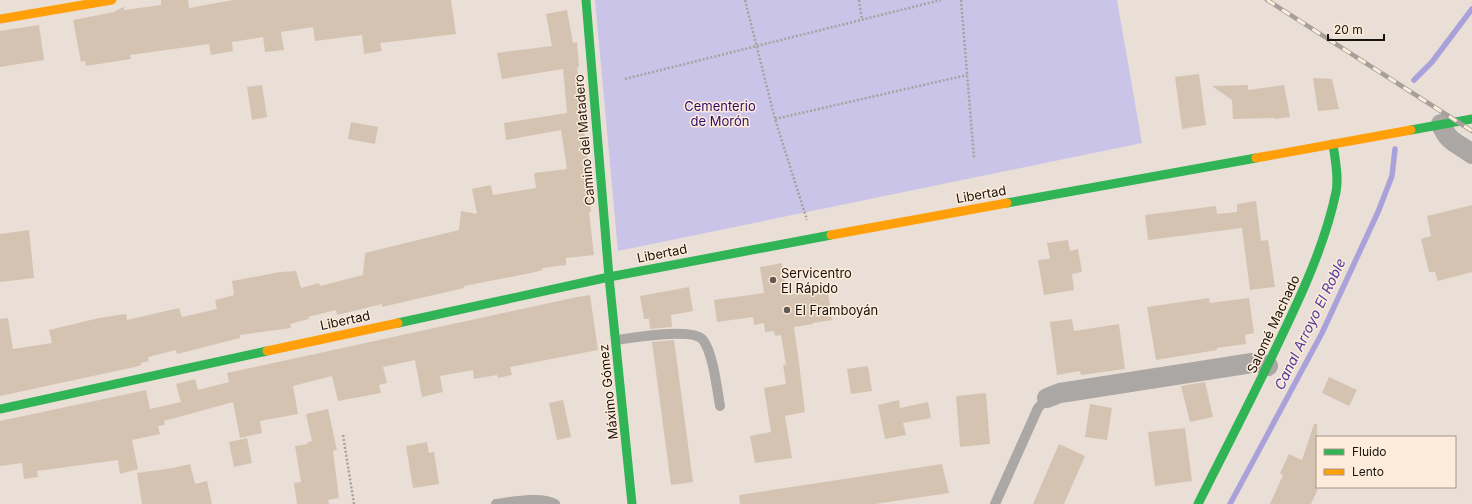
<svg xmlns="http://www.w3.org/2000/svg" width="1472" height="504" font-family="Inter,sans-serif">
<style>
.green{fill:#cac4e8}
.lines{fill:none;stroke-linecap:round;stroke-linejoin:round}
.stream{stroke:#a9a1d9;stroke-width:5.5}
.building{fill:#d5c3b1}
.path{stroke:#a7a29e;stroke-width:2.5;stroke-dasharray:2 2;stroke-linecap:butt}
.lane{stroke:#aba7a4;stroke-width:10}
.street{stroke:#aba7a4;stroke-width:20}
.fast{stroke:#30b455;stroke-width:9}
.slow{stroke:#ff9f0a;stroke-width:9}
.rail-casing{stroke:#a6a09a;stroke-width:4.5}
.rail{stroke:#feecdb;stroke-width:3;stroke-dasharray:9;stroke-linecap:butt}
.poi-dot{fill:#625b54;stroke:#feecdb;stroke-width:1.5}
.labels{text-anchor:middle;stroke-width:3;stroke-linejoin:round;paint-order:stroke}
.park-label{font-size:13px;fill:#2c0d70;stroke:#feecdb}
.street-label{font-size:13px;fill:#1a140e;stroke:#feecdb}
.poi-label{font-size:13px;fill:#1a140e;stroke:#feecdb;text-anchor:start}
.water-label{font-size:14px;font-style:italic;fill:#4e3d9e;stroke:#feecdb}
</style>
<rect width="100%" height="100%" fill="#e9dfd6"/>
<path class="green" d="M595 0H1117L1142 143 618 251Z"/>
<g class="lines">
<g class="stream">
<path d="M1414 80 1432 62 1472 9"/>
<path d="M1230 504 1322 333 1378 212 1392 176 1395 149"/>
</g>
</g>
<g class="building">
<path d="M161 0H188L189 8 233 0H451L456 34 380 43 382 51 364 54 362 35 315 41 313 27 281 32 284 50 265 52 263 37 232 42 233 51 211 55 209 44 130 55 131 59 86 66 85 61 81 62 73 20 114 12 121 8 124 7V10L161 5Z"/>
<path d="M567 10 573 43 577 42 579 67H577L587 158 583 159 590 198 591 212H589L594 255 566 258V265L542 268 543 270 526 274 464 286V288L382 307V304L337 315 336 310 308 317 309 319 290 324 291 328 240 335V338L177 354 176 350 148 357 149 361 141 363V365L135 367 0 396V319L8 318 13 349 52 343 49 330 99 318 126 314 127 320 179 308 182 317 217 309 215 300 234 295 232 281 280 272 296 271 301 288 319 283 320 286 363 275 365 253 459 230 461 211 477 214 472 189 491 185 493 195 536 188 534 173 567 169 561 130 506 140 504 123 567 113 563 69 502 79 497 53 552 46 546 14Z"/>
<path d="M39 25 44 60 0 67V31Z"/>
<path d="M1199 74 1206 125 1182 129 1175 77Z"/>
<path d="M1313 78 1332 79 1339 109 1318 111Z"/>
<path d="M262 85 267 117 252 120 247 87Z"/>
<path d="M1248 85V90L1284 85 1290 117 1275 119V118L1233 119 1232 100 1212 86Z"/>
<path d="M351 122 378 127 375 144 348 139Z"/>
<path d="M1256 201 1261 241 1268 240 1275 287 1250 290 1242 228 1148 240 1145 215 1216 206 1217 214 1237 212V204Z"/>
<path d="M1472 205V272L1438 281 1435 272H1429L1421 239 1431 236 1427 216Z"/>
<path d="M29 230 34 278 0 282V234Z"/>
<path d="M1068 240 1070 251 1078 249 1082 272 1072 274 1074 290 1044 295 1038 260 1050 259 1047 243Z"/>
<path d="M782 263 787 295 808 292 809 295 828 292 832 320 813 323V324L794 327 799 363 786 365 781 335 775 336 774 331 765 332 764 323 754 325 753 317 717 322 714 300 764 293 760 267Z"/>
<path d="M689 287 693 311 671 315 672 327 650 329 649 319H644L640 296Z"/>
<path d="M590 295 598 350 510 367 512 375 498 378 497 375 474 379 473 370 440 376 443 392 422 397 415 360 383 367 387 383 379 385 381 393 338 401 332 376 293 386 298 414 260 421 262 433 240 438 233 402 164 421 165 425 158 426 160 434 132 440 138 469 120 474 118 460 37 471 38 477 24 479 22 463 0 466V421L146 390 150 409 181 402 176 384 195 379 198 390 229 382 227 373 577 297Z"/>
<path d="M1209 298 1210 303 1249 298 1254 333 1245 335 1246 344 1217 348V350L1156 360 1147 307Z"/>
<path d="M1072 319 1074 331 1119 324 1125 369 1081 375 1080 371 1057 375 1050 322Z"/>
<path d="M674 340 693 482 671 485 652 342Z"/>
<path d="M799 363 805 412 785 416 792 458 755 463 750 436 771 432 764 388 786 384 783 365Z"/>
<path d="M868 366 872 391 851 394 847 369Z"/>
<path d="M1329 377 1357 390 1349 406 1322 393Z"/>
<path d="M1205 382 1213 417 1190 422 1181 386Z"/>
<path d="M986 393 990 444 960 447 956 396Z"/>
<path d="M563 400 571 437 557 440 549 403Z"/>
<path d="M899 400 900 408 928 402 931 418 903 423 906 435 885 439 878 405Z"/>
<path d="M1090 404 1112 408 1107 440 1085 437Z"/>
<path d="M328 409 337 450 333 451 339 498 328 500 329 504H297L294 483 301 482 295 446 308 444 307 442 312 441 306 414Z"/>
<path d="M1314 424H1317V491L1311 504H1270L1283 475 1280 473 1289 454 1302 460Z"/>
<path d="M1185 428 1192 481 1155 486 1148 432Z"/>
<path d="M247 438 252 463 234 467 229 442Z"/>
<path d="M427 442 429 453 434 452 439 484 413 488 406 446Z"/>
<path d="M1059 444 1085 456 1064 504H1033Z"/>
<path d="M190 464 195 484 207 481 212 504H142L137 473 173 468Z"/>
<path d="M942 464 949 493 875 504H740L739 495Z"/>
</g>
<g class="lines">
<g class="path">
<path d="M745 0 775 119 807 220"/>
<path d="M859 0 862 20"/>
<path d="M961 0 974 158"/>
<path d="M625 79 941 0"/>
<path d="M775 119 967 75"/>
<path d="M343 435 354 504"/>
</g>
<g class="lane">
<path d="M616 340C632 338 693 327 703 340 713 353 717 389 720 406"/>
<path d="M496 504C511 502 542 496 555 504"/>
<path d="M995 504 1038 408 1047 398"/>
</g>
<g class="street">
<path d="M1441 124C1449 144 1457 142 1472 154"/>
<path d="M1047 398 1060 393 1252 363H1260L1268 366"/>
</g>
<g class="fast">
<path d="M586 0 609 277"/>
<path d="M1411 130 1472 119"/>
<path d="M1007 203 1256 158"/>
<path d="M609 277 632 504"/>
<path d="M398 323 609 277 831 235"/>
<path d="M0 409 267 351"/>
<path d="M1198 504C1227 446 1257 389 1284 331 1305 287 1326 240 1336 192 1339 177 1335 159 1333 144"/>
</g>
<g class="slow">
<path d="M0 19 112 0"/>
<path d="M1256 158 1411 130"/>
<path d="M831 235 1007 203"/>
<path d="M267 351 398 323"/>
</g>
<g class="rail-casing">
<path id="rail" d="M1267 0 1472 131"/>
</g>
<use href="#rail" class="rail"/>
</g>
<g class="poi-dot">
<circle cx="773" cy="280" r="4"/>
<circle cx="787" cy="310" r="4"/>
</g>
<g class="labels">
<g class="park-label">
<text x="720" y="111">Cementerio<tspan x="720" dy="15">de Morón</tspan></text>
</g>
<g class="street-label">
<text transform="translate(584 140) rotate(-95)" y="5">Camino del Matadero</text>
<text transform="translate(981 194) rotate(-10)" y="5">Libertad</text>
<text transform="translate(662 253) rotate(-11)" y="5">Libertad</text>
<text transform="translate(345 320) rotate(-12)" y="5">Libertad</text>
<text transform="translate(1273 324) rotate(-65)" y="5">Salomé Machado</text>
<text transform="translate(608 392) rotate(-96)" y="5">Máximo Gómez</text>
</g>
<g class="poi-label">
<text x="781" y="278">Servicentro<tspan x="781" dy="15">El Rápido</tspan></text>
<text x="795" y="315">El Framboyán</text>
</g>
<g class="water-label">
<text transform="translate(1310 324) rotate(-64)" y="5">Canal Arroyo El Roble</text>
</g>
</g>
<rect x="1316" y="436" width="140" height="52" fill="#feecdb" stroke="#a39689"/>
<rect x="1324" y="449" width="20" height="6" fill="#30b455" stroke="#a39689"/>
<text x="1352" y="456" font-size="12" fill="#1a140e">Fluido</text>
<rect x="1324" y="469" width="20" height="6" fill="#ff9f0a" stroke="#a39689"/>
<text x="1352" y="476" font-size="12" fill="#1a140e">Lento</text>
<path d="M1328 34v6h56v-6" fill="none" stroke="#1a140e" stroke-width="2"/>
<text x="1334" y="34" font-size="12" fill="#1a140e" stroke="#feecdb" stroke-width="3" paint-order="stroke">20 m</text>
</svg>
